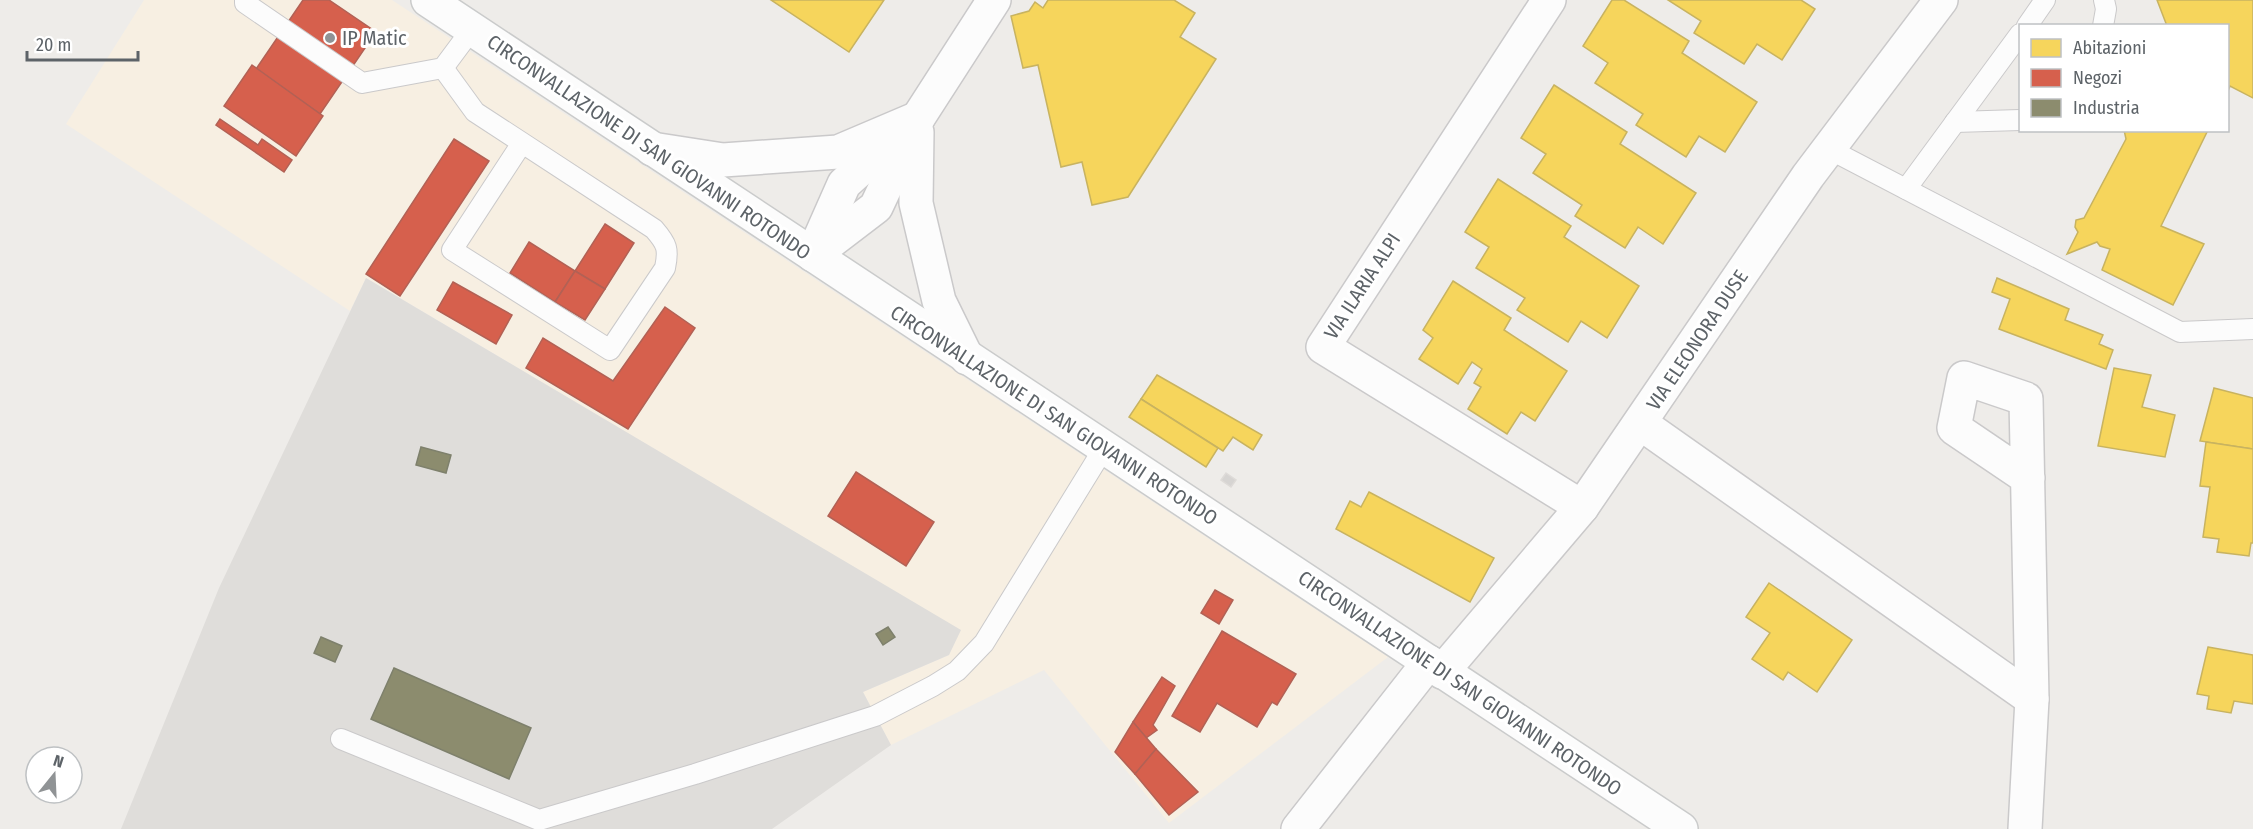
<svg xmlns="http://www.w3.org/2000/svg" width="2253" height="829" font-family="'Fira Sans Condensed',sans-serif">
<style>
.commercial{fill:#f7efe2}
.industrial{fill:#dfddda}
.homes{fill:#f6d55c;stroke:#c8b360;stroke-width:1.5}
.shops{fill:#d6604d;stroke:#b26155;stroke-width:1.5}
.industry{fill:#8c8c6e;stroke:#7e806c;stroke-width:1.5}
.building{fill:#d6d4d2;stroke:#dedbd8;stroke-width:1.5}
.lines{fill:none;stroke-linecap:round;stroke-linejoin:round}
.lane-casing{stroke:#cac9ca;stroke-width:22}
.street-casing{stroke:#cac9ca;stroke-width:36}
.secondary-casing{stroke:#cacbcb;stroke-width:36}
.lane{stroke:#fcfcfc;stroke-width:20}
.street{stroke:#fcfcfc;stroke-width:33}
.secondary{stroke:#fcfcfc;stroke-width:33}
.poi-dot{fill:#909395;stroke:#fff;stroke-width:2}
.labels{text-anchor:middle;stroke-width:6;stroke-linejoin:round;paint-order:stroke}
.poi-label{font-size:20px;fill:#5d6368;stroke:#fff;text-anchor:start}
.street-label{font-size:20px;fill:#5d6368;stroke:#fff}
</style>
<rect width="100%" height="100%" fill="#eeece9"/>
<path class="commercial" d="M144 0H392L1388 657 1169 823 1044 670 891 745 863 692 949 655 960 630 366 278 350 311 66 124Z"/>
<path class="industrial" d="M366 278 961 630 949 655 863 692 891 745 772 829H121L219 588Z"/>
<g class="homes">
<path d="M771 0H884L849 52Z"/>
<path d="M1048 0H1174L1195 13 1180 37 1216 59 1128 197 1092 205 1082 162 1061 167 1038 65 1023 68 1011 16 1029 11 1035 2 1043 8Z"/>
<path d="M1612 0H1624L1689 41 1682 53 1757 102 1725 152 1699 136 1686 157 1636 125 1643 114 1595 83 1608 63 1583 46Z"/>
<path d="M1668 0H1801L1815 9 1782 60 1757 44 1744 64 1694 33 1701 21Z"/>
<path d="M2157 0H2253V98L2230 86 2228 91V26H2167Z"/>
<path d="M1554 85 1627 132 1620 144 1696 193 1663 244 1638 227 1625 248 1575 216 1582 205 1533 173 1546 154 1521 138Z"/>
<path d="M2124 130H2208L2161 226 2204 244 2173 305 2102 270 2110 249 2100 246 2097 242 2067 254 2078 232 2075 227 2076 220 2084 218 2126 139Z"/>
<path d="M1498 179 1571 226 1564 237 1639 286 1607 338 1581 321 1568 342 1517 310 1525 298 1476 268 1489 247 1465 232Z"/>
<path d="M1997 278 2069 309 2065 320 2103 335 2099 344 2113 350 2106 369 1999 329 2010 299 1992 292Z"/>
<path d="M1453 281 1511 318 1504 330 1567 371 1535 421 1521 412 1507 434 1468 409 1481 387 1474 383 1482 369 1472 362 1458 384 1419 359 1433 338 1423 330Z"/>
<path d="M2114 368 2151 375 2142 407 2175 415 2165 457 2098 446Z"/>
<path d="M1157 375 1262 435 1253 450 1233 437 1223 451 1141 399Z"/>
<path d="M2214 388 2253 398V449L2200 441Z"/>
<path d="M1141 399 1218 448 1206 467 1129 417Z"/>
<path d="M2206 442 2253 449V543H2251L2249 556 2217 552 2219 539 2203 537 2210 487 2200 486Z"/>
<path d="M1369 492 1494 558 1470 602 1336 529 1350 501 1361 507Z"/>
<path d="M1769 583 1852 640 1817 692 1788 672 1783 680 1752 659 1770 633 1746 617Z"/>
<path d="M2208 647 2253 655V704L2234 701 2231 713 2207 709 2209 696 2197 694Z"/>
</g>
<g class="shops">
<path d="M303 0H329L376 32 320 114 256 69Z"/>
<path d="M252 65 323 116 296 156 224 106Z"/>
<path d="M220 119 258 145 262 139 292 160 284 172 216 125Z"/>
<path d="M454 139 489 161 400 296 366 274Z"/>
<path d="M605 224 634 243 605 289 575 271Z"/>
<path d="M529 242 575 271 555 302 510 273Z"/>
<path d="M575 271 605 289 585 320 555 302Z"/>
<path d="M453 282 512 315 496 344 437 310Z"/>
<path d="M665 307 695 328 628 429 526 368 543 338 613 381Z"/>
<path d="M856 472 934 522 906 566 828 516Z"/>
<path d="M1215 590 1233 600 1219 624 1201 613Z"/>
<path d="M1222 631 1296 674 1277 705 1272 702 1257 727 1217 703 1200 732 1172 716Z"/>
<path d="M1162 677 1175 686 1153 725 1157 730 1146 738 1133 722Z"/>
<path d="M1133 722 1156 749 1135 774 1115 752Z"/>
<path d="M1156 749 1198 792 1169 815 1135 774Z"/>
</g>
<g class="industry">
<path d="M421 447 451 455 446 473 416 465Z"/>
<path d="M888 627 895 637 883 645 876 634Z"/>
<path d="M321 637 342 646 335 662 314 653Z"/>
<path d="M394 668 531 728 509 779 371 719Z"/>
</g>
<path class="building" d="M1226 473 1236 480 1231 487 1221 480Z"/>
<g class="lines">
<g class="lane-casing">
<g id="lane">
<path d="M245 0V3L362 83 443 68 472 29"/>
<path d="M2027 26 2045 0"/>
<path d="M2103 26 2106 9 2104 0"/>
<path d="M443 68 475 112 654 229C667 244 669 249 665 268L610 350 452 250 522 143"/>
<path d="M1955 122 2020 120"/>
<path d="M1829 149 2180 332 2253 329"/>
<path d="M1906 189 2020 34"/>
<path d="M341 739 539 820 695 774 875 716 933 686 957 671 984 643 1104 448"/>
</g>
</g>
<g class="street-casing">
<g id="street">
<path d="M1549 0 1323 347 1582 507"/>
<path d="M917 132 916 203 939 301 967 358"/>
<path d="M652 149 723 160 838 152 918 118"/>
<path d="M813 254 844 184 898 135"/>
<path d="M813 255 876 207 918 118 994 0"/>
<path d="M1640 423 2032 699"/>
<path d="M1442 672 1582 507 1808 176 1941 0"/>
<path d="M1298 829 1429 662"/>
<path d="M2025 829 2032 699 2026 399 1964 378 1954 428 2028 478"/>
</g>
</g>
<g class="secondary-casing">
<path id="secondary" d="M428 0 1681 829"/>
</g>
<use href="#lane" class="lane"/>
<use href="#street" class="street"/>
<use href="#secondary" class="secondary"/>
</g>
<circle class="poi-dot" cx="330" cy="38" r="6"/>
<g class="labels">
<g class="poi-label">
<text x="342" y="45">IP Matic</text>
</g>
<g class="street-label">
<text transform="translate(649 147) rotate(34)" y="7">CIRCONVALLAZIONE DI SAN GIOVANNI ROTONDO</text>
<text transform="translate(1362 286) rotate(-57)" y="7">VIA ILARIA ALPI</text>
<text transform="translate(1697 340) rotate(-56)" y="7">VIA ELEONORA DUSE</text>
<text transform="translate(1054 415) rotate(33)" y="7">CIRCONVALLAZIONE DI SAN GIOVANNI ROTONDO</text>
<text transform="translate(1460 683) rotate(34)" y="7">CIRCONVALLAZIONE DI SAN GIOVANNI ROTONDO</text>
</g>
</g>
<rect x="2019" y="24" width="210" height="108" fill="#ffffff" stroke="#bec1c3" stroke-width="1.5"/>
<rect x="2031" y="39" width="30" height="18" fill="#f6d55c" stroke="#bec1c3" stroke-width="1.5"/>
<text x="2073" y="54" font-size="18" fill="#5d6368">Abitazioni</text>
<rect x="2031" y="69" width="30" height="18" fill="#d6604d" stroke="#bec1c3" stroke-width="1.5"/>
<text x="2073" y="84" font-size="18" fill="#5d6368">Negozi</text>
<rect x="2031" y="99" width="30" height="18" fill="#8c8c6e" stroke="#bec1c3" stroke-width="1.5"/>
<text x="2073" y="114" font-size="18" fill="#5d6368">Industria</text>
<g transform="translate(54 775) rotate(18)"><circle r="28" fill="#ffffff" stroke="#bec1c3" stroke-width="1.5"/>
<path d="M0-4.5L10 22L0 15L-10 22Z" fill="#909395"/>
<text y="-9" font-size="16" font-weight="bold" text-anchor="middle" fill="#5d6368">N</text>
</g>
<path d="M27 51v9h111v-9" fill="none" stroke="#5d6368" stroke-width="3"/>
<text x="36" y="51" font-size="18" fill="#5d6368" stroke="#ffffff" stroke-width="4.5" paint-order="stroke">20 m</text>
</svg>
